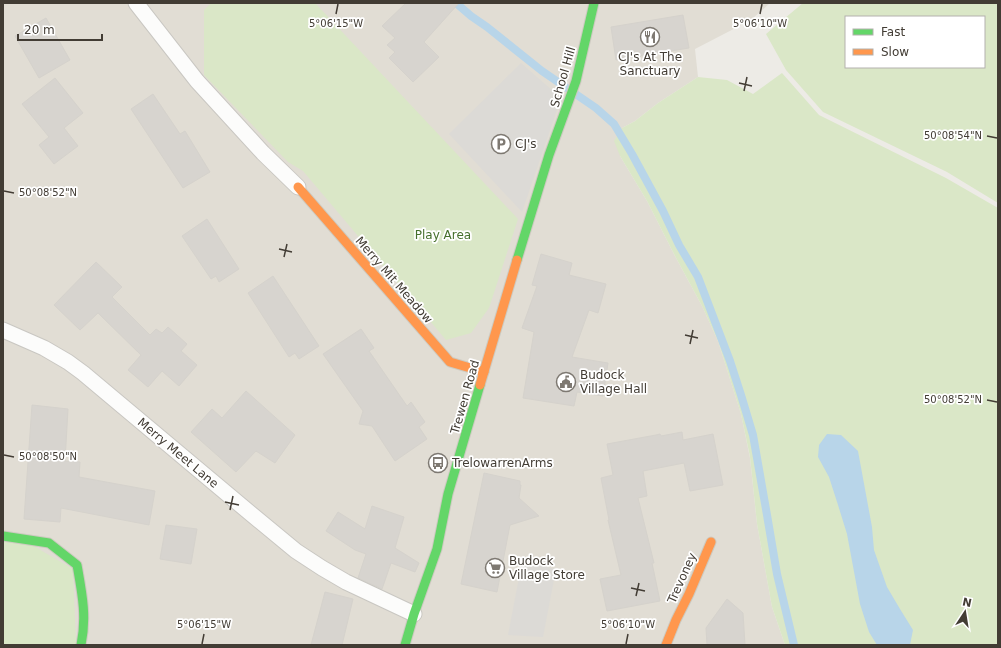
<svg xmlns="http://www.w3.org/2000/svg" width="1001" height="648" font-family="'DejaVu Sans',sans-serif">
<style>
.residential{fill:#e1ddd4}
.green{fill:#dae7c7;fill-rule:evenodd}
.parking{fill:#dcdad6}
.water{fill:#b8d5e9}
.lines{fill:none;stroke-linecap:round;stroke-linejoin:round}
.stream{stroke:#b8d5e9;stroke-width:8}
.building{fill:#d7d4cf;stroke:#d5d2cc}
.lane-casing{stroke:#c9c7c2;stroke-width:17}
.fast-casing{stroke:#cdcac0;stroke-width:11}
.slow-casing{stroke:#cdcac0;stroke-width:11}
.lane{stroke:#fcfcfb;stroke-width:15}
.fast{stroke:#63d668;stroke-width:9}
.slow{stroke:#ff974d;stroke-width:9}
.ticks{fill:none;stroke:#423c34;stroke-width:1.5}
.labels{text-anchor:middle;stroke-width:3.5;stroke-linejoin:round;paint-order:stroke}
.poi-label{font-size:12px;fill:#423c34;stroke:#fff;text-anchor:start}
.street-label{font-size:12px;fill:#423c34;stroke:#fff}
.park-label{font-size:12px;fill:#456f2c;stroke:#fff}
.ticks-label{font-size:10px;text-anchor:middle;fill:#423c34;stroke:#fff;stroke-width:3.5;stroke-linejoin:round;paint-order:stroke}
</style>
<rect width="100%" height="100%" fill="#edebe6"/>
<path class="residential" d="M3 3H770L751 20 695 49 698 77 658 103 635 121 622 128 620 156 647 201 675 256 702 306 718 341 741 414 750 458 757 524 772 607 785 645H3Z"/>
<g class="green">
<path d="M211 3H315L518 219 489 308 471 333 446 340 303 171 288 162 204 75V10Z"/>
<path d="M803 3H998V203L947 172 823 112 786 70 766 34ZM846 17H984V67H846Z"/>
<path d="M782 73 819 115 946 178 998 208V645H785L772 607 757 524 750 457 741 414 718 341 702 306 675 256 647 201 620 156 614 141 622 128 635 121 658 103 698 77 727 80 753 94Z"/>
<path d="M3 541 30 544 73 569 76 645H3Z"/>
</g>
<g class="parking">
<path d="M521 63 561 98 522 212 449 134Z"/>
<path d="M522 562 556 569 543 637 508 635Z"/>
</g>
<path class="water" d="M827 434 841 435 858 451 872 527 874 550 887 587 900 609 913 630 910 645H877L869 632 860 604 847 534 838 505 829 477 818 457 819 445Z"/>
<g class="lines">
<path class="stream" d="M456 3 471 16 487 27 542 71 596 108 614 124 632 154 663 211 679 245 698 277 730 361 741 395 753 435 767 515 777 574 794 645"/>
</g>
<g class="building">
<path d="M406 3H459L424 42 439 57 413 82 389 58 395 52 387 45 395 38 382 26Z"/>
<path d="M683 15 689 48 616 60 611 27Z"/>
<path d="M46 18 70 60 39 78 15 36Z"/>
<path d="M55 78 83 113 64 128 78 146 54 164 39 145 49 137 22 104Z"/>
<path d="M153 94 180 134 185 131 210 172 183 188 131 109Z"/>
<path d="M207 219 239 269 219 282 216 276 211 279 182 236Z"/>
<path d="M541 254 572 263 569 275 606 284 598 313 589 310 572 357 608 363 603 396 577 392 574 406 523 398 534 332 522 328 537 286 532 285Z"/>
<path d="M96 262 122 287 112 297 150 335 156 329 162 333 168 327 187 344 181 351 197 365 179 386 162 371 148 387 128 370 141 355 98 313 80 330 54 305Z"/>
<path d="M273 276 319 346 299 359 295 353 289 357 248 293Z"/>
<path d="M361 329 374 348 369 351 407 406 411 402 425 422 419 427 427 439 395 461 372 426 359 424 363 411 323 354Z"/>
<path d="M246 391 295 435 275 463 256 451 236 472 191 432 212 409 222 418Z"/>
<path d="M32 405 68 409 65 461 80 462 79 477 155 491 149 525 61 508 60 522 24 519Z"/>
<path d="M682 432 683 440 713 434 723 485 690 491 684 463 643 471 647 496 638 498 654 563H652L660 601 607 611 600 579 621 575 608 520H609L601 478 613 475 607 444 656 435 660 434 661 436Z"/>
<path d="M484 473 520 481V485H521L519 498 539 516 510 525 497 592 461 584Z"/>
<path d="M372 506 404 517 395 548 419 563 415 572 391 563 382 589 358 578 366 554 355 550 326 531 338 512 365 529Z"/>
<path d="M166 525 197 529 191 564 160 559Z"/>
<path d="M325 592 353 599 342 645H311Z"/>
<path d="M727 599 743 613 745 645H707L706 628Z"/>
</g>
<g class="lines">
<g class="lane-casing">
<g id="lane">
<path d="M136 3 197 81 263 153 298 187"/>
<path d="M3 330 44 348 68 362 83 373 250 513 296 551 322 568 346 582 414 614"/>
</g>
</g>
<g class="fast-casing">
<g id="fast">
<path d="M517 260 549 155 576 81 594 3"/>
<path d="M3 536 49 543 77 565C82 593 87 617 81 645"/>
<path d="M405 645 414 614 437 549 448 494 480 385"/>
</g>
</g>
<g class="slow-casing">
<g id="slow">
<path d="M298 187 450 362 484 372"/>
<path d="M480 385 517 260"/>
<path d="M666 645 676 620 689 594 711 542"/>
</g>
</g>
<use href="#lane" class="lane"/>
<use href="#fast" class="fast"/>
<use href="#slow" class="slow"/>
</g>
<path class="ticks" d="M336 14 338 4M760 14 762 4M739 83 752 86M744 91 747 77M987 136 997 138M4 191 14 193M279 249 292 252M284 257 287 244M685 335 698 338M690 344 693 330M987 400 997 402M4 455 14 457M225 502 239 505M230 510 233 496M631 588 645 591M636 596 639 583M202 644 204 634M626 644 628 634"/>
<defs>
<g id="restaurant-ring" transform="scale(1)"><circle r="9.5" fill="#fff" stroke="#7e7972" stroke-width="1.5"/><path d="M-5-6h1v4h1v-4h1v4h1v-4h1v5L-1.5 .5V6h-2V.5L-5-1ZM5-6V6H3V1.5H1.5Q1.5-4 5-6Z" fill="#7e7972"/></g>
<g id="parking-ring" transform="scale(1)"><circle r="9.5" fill="#fff" stroke="#7e7972" stroke-width="1.5"/><path d="M-3.5-5.5H1a3.5 3.5 0 0 1 0 7H-1V5.5H-3.5ZM-1-3.4V-.6H.8a1.4 1.4 0 0 0 0-2.8Z" fill="#7e7972"/></g>
<g id="civic-ring" transform="scale(1)"><circle r="9.5" fill="#fff" stroke="#7e7972" stroke-width="1.5"/><path d="M-.6-6.5H3V-4.5H.6V-3L4-1V1h2V6H-6V1h2V-1L-.6-3ZM-1.2 2.5V6h2.4V2.5Z" fill="#7e7972"/></g>
<g id="bus-ring" transform="scale(1)"><circle r="9.5" fill="#fff" stroke="#7e7972" stroke-width="1.5"/><path d="M-5-6H5V4H4V6H2V4H-2V6H-4V4H-5ZM-3.5-4V0h7V-4ZM-3.5 1.2v1.5H-2V1.2ZM2 1.2v1.5H3.5V1.2Z" fill="#7e7972"/></g>
<g id="supermarket-ring" transform="scale(1)"><circle r="9.5" fill="#fff" stroke="#7e7972" stroke-width="1.5"/><path d="M-6-5.5h2.5l.6 2H6L4.5 2H-2.5L-4.4-4H-6ZM-1.5 3.2a1.3 1.3 0 1 0 .1 0ZM3 3.2a1.3 1.3 0 1 0 .1 0Z" fill="#7e7972"/></g>
</defs>
<g fill-rule="evenodd">
<use href="#restaurant-ring" x="650" y="37"/>
<use href="#parking-ring" x="501" y="144"/>
<use href="#civic-ring" x="566" y="382"/>
<use href="#bus-ring" x="438" y="463"/>
<use href="#supermarket-ring" x="495" y="568"/>
</g>
<g class="labels">
<g class="poi-label">
<text x="650" y="61" text-anchor="middle">CJ's At The<tspan x="650" dy="14">Sanctuary</tspan></text>
<text x="515" y="148">CJ's</text>
<text x="580" y="379">Budock<tspan x="580" dy="14">Village Hall</tspan></text>
<text x="452" y="467">TrelowarrenArms</text>
<text x="509" y="565">Budock<tspan x="509" dy="14">Village Store</tspan></text>
</g>
<g class="street-label">
<text transform="translate(563 77) rotate(-74)" y="4">School Hill</text>
<text transform="translate(394 280) rotate(49)" y="4">Merry Mit Meadow</text>
<text transform="translate(465 397) rotate(-74)" y="4">Trewen Road</text>
<text transform="translate(178 453) rotate(40)" y="4">Merry Meet Lane</text>
<text transform="translate(682 578) rotate(-66)" y="4">Trevoney</text>
</g>
<g class="park-label">
<text x="443" y="239">Play Area</text>
</g>
</g>
<g class="ticks-label">
<text x="336" y="27">5°06'15"W</text>
<text x="760" y="27">5°06'10"W</text>
<text x="953" y="139">50°08'54"N</text>
<text x="48" y="196">50°08'52"N</text>
<text x="953" y="403">50°08'52"N</text>
<text x="48" y="460">50°08'50"N</text>
<text x="204" y="628">5°06'15"W</text>
<text x="628" y="628">5°06'10"W</text>
</g>
<rect width="1001" height="648" fill="none" stroke="#423c34" stroke-width="8"/>
<rect x="845" y="16" width="140" height="52" fill="#ffffff" stroke="#b3b1ae"/>
<rect x="853" y="29" width="20" height="6" fill="#63d668" stroke="#b3b1ae"/>
<text x="881" y="36" font-size="12" fill="#423c34">Fast</text>
<rect x="853" y="49" width="20" height="6" fill="#ff974d" stroke="#b3b1ae"/>
<text x="881" y="56" font-size="12" fill="#423c34">Slow</text>
<g transform="translate(965 612) rotate(12)" stroke="#ffffff" stroke-width="3" paint-order="stroke">
<path d="M0-3L7 15L0 10L-7 15Z" fill="#423c34"/>
<text y="-6" font-size="11" font-weight="bold" text-anchor="middle" fill="#423c34">N</text>
</g>
<path d="M18 34v6h84v-6" fill="none" stroke="#423c34" stroke-width="2"/>
<text x="24" y="34" font-size="12" fill="#423c34" stroke="#ffffff" stroke-width="3" paint-order="stroke">20 m</text>
</svg>
